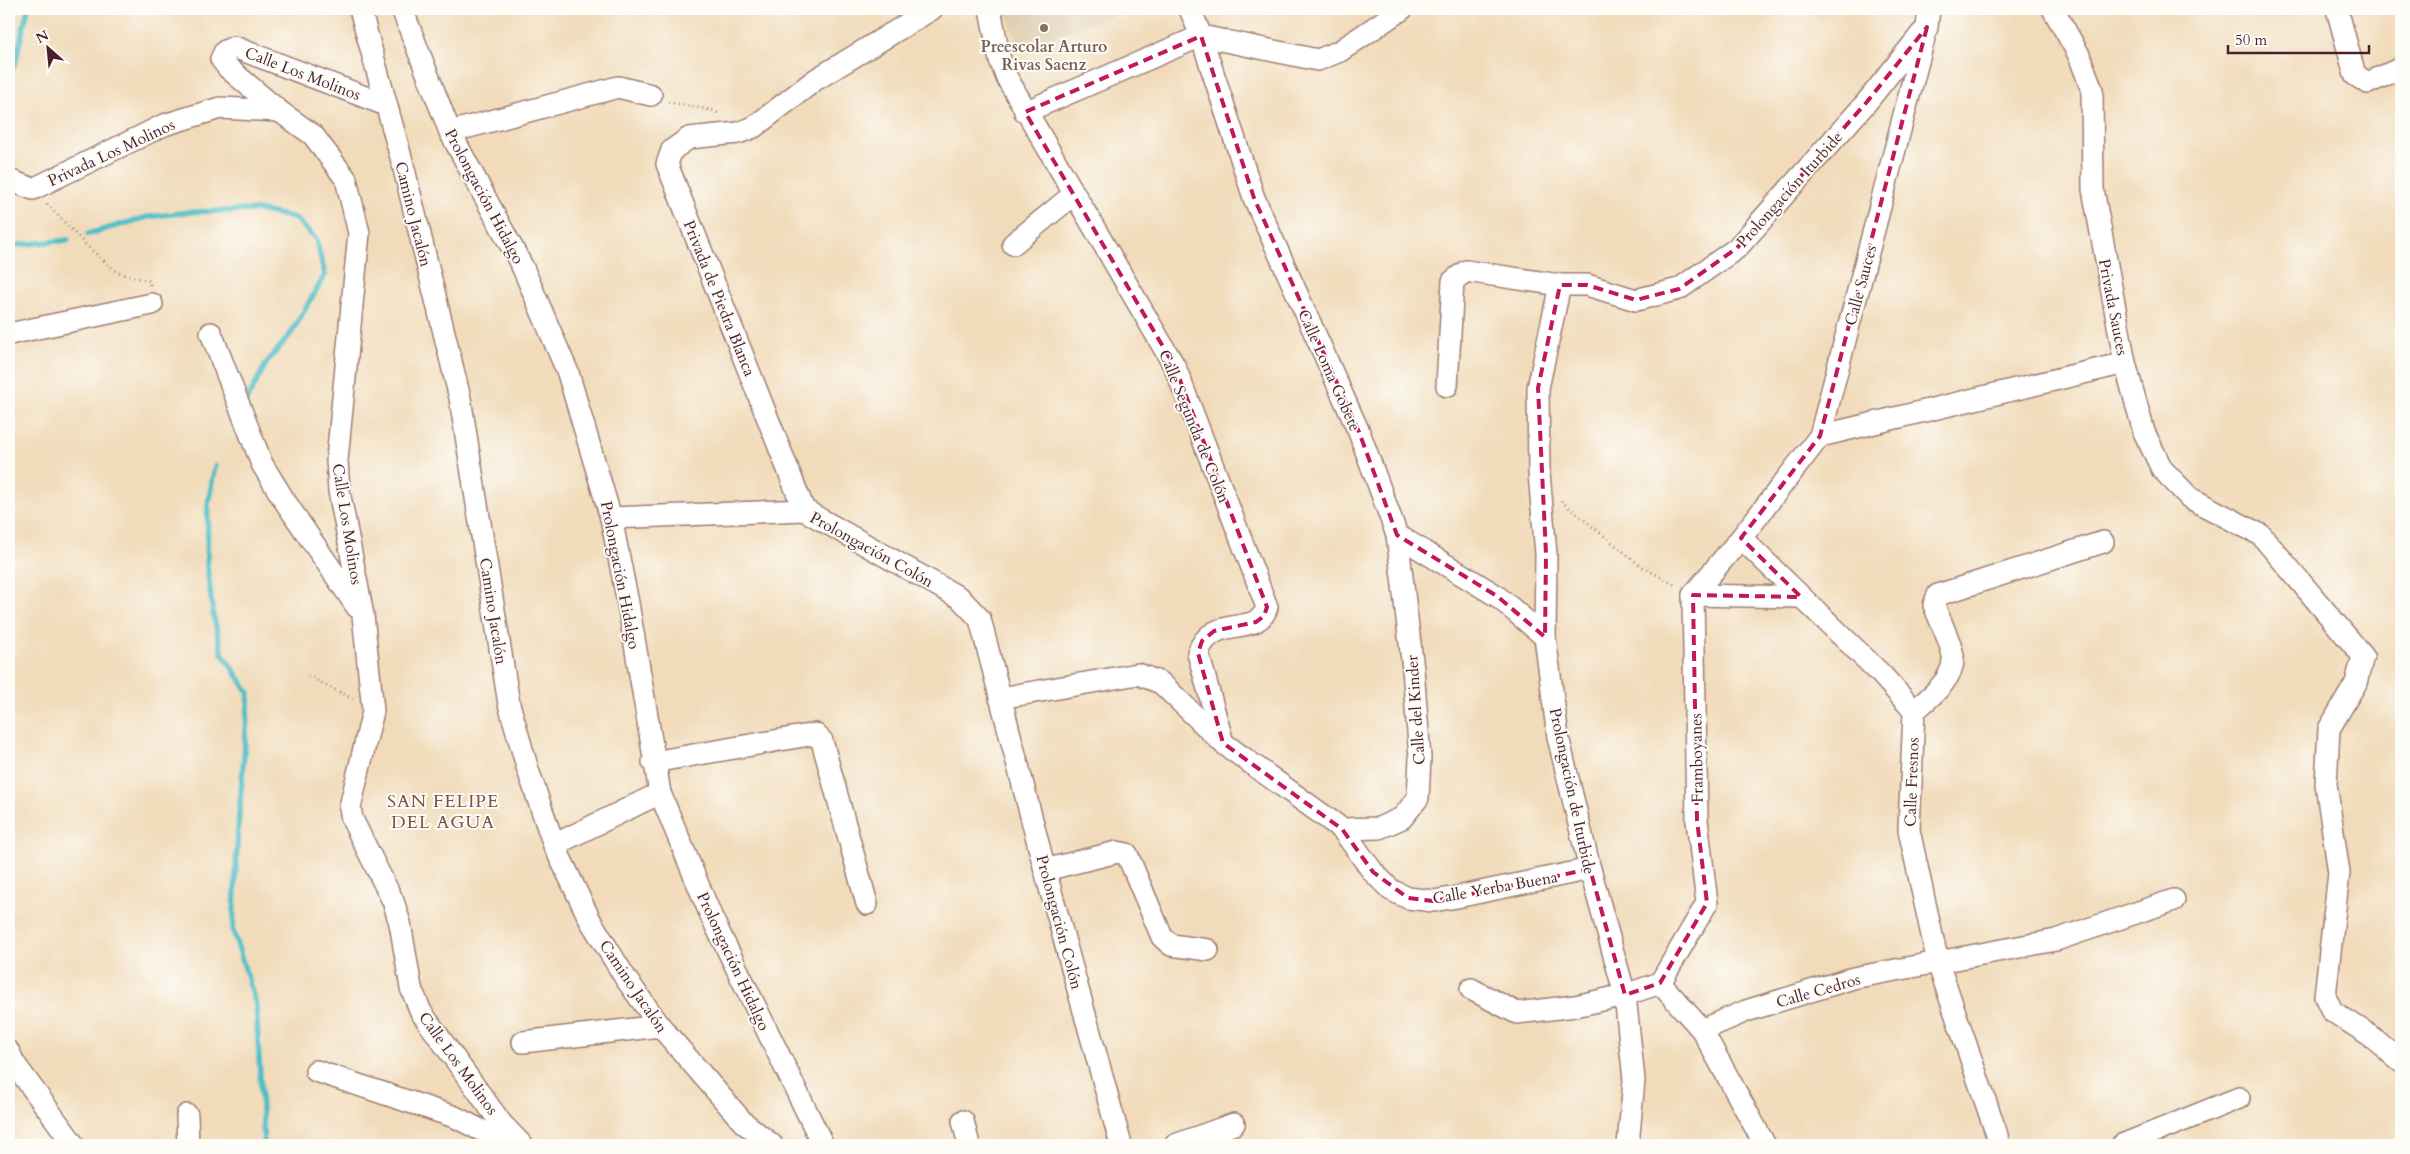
<svg xmlns="http://www.w3.org/2000/svg" width="2410" height="1154" font-family="Cardo,serif">
<style>
.built{fill:#dfceb1}
.lines{fill:none;stroke-linecap:round;stroke-linejoin:round}
.stream{stroke:#50bec7;stroke-width:5.5}
.minor-casing{stroke:#9e7d72;stroke-width:24}
.path{stroke:#9e7d72;stroke-width:3;stroke-dasharray:1 4;stroke-linecap:butt}
.minor{stroke:#fff;stroke-width:21}
.marked{fill:none;stroke:#c2185b;stroke-width:4;stroke-dasharray:10 6;stroke-linejoin:round}
.education-dot{fill:#8d6e63;stroke:#fdfcf7;stroke-width:2}
.labels{text-anchor:middle;stroke-width:4;stroke-linejoin:round;paint-order:stroke}
.education-label{font-size:16px;font-weight:bold;fill:#785e54;stroke:#fdfcf7}
.street-label{font-size:16px;fill:#4a1f2b;stroke:#fdfcf7}
.neighbourhood-label{font-size:18px;letter-spacing:1px;fill:#7a4f49;stroke:#fdfcf7}
</style>
<rect width="100%" height="100%" fill="#fdfcf7"/>
<filter id="ink" filterUnits="userSpaceOnUse"><feTurbulence type="fractalNoise" baseFrequency=".02" numOctaves="2"/><feDisplacementMap in="SourceGraphic" scale="10" xChannelSelector="R" yChannelSelector="G"/><feConvolveMatrix kernelMatrix="1 2 1 2 8 2 1 2 1" color-interpolation-filters="sRGB"/></filter>
<filter id="wash" filterUnits="userSpaceOnUse"><feTurbulence type="fractalNoise" baseFrequency=".0096" numOctaves="4" result="noise"/><feDisplacementMap in="SourceGraphic" scale="20" xChannelSelector="R" yChannelSelector="G"/><feGaussianBlur stdDeviation="1.12" result="paint"/><feColorMatrix in="noise" values="0 0 0 0 0 0 0 0 0 0 0 0 0 0 0 0 0 1.4 0 .05"/><feComposite in="paint" operator="in"/></filter>
<g filter="url(#wash)">
<rect width="100%" height="100%" fill="#f1dbba"/>
<path class="built" d="M1005 9H1133L1018 48Z"/>
<g class="lines">
<g class="stream">
<path d="M9 75 15 63 28 9"/>
<path d="M88 234 148 217 188 212 258 210 295 218 316 239 325 275 290 335 267 362 244 405"/>
<path d="M9 246 68 240"/>
<path d="M215 466 208 504 207 566 213 614 222 653 249 693 238 828 233 931 256 1004 264 1145"/>
</g>
</g>
</g>
<g filter="url(#ink)">
<g class="lines">
<g class="minor-casing">
<g id="minor">
<path d="M360 9 402 161 460 398 509 704 528 770 554 845 590 920 626 979 660 1026 743 1122 772 1145"/>
<path d="M402 9 450 132 523 268 568 373 611 518 628 603 660 793 712 918 823 1145"/>
<path d="M990 9 1000 60 1007 78 1175 367 1267 607C1258 639 1212 612 1198 653L1223 743"/>
<path d="M1190 9 1201 36 1254 198 1359 432 1397 535 1497 596 1545 637"/>
<path d="M2337 9 2355 75 2368 83 2401 68"/>
<path d="M1201 36 1318 60 1340 51 1402 9"/>
<path d="M386 105 234 47 225 51 221 59 228 68 279 111 313 135 346 179 359 233 337 460 339 491 363 615 373 711 350 807 352 819 393 901 400 923 411 988 421 1012 501 1123 522 1145"/>
<path d="M1025 112 1201 36"/>
<path d="M450 132 618 87 651 95"/>
<path d="M9 180 33 189 164 125 220 108 279 111"/>
<path d="M1013 244 1073 195"/>
<path d="M1560 285 1538 388 1539 473 1546 554 1545 637 1558 737 1590 869 1625 995 1634 1080 1628 1145"/>
<path d="M211 333 262 464 284 500 357 607"/>
<path d="M9 334 152 304"/>
<path d="M2125 363 2144 432 2162 469 2190 498 2261 535 2363 656 2356 683 2329 729 2326 784 2339 873 2325 996 2332 1011 2371 1036 2401 1062"/>
<path d="M1447 386 1453 281 1466 271 1560 285H1587L1636 300 1679 289 1737 248 1866 103 1922 33"/>
<path d="M1820 436 2125 363 2093 189 2092 90 2079 55 2053 9"/>
<path d="M804 510 667 164 672 150 689 138 738 133 754 127 815 80 932 9"/>
<path d="M611 518 804 510 960 598 980 619 1045 870 1121 1145"/>
<path d="M1741 538 1881 674 1914 711 1909 830 1938 963 1997 1135 1998 1145"/>
<path d="M1693 595 1801 597"/>
<path d="M1000 698 1138 674 1161 683 1223 743 1342 829 1373 872 1391 890 1408 898 1433 901 1457 897 1590 869"/>
<path d="M1914 711C1929 698 1955 679 1953 656 1951 642 1939 619 1934 605L1938 595 2103 542"/>
<path d="M653 762 815 734 822 741 867 904"/>
<path d="M1342 829 1379 828 1402 818 1418 798 1420 758 1413 669 1397 535"/>
<path d="M554 845 660 793"/>
<path d="M1045 870 1117 852 1127 854 1162 937 1171 945 1208 950"/>
<path d="M1660 983 1707 903 1697 820 1693 595 1741 538 1820 436 1927 27 1929 9"/>
<path d="M1660 983 1702 1030 1765 1145"/>
<path d="M1471 989 1517 1013 1575 1006 1625 995 1660 983"/>
<path d="M1702 1030 1746 1011 1853 978 2056 940 2174 900"/>
<path d="M523 1042 660 1026"/>
<path d="M9 1052 14 1063 74 1145"/>
<path d="M316 1071 455 1117 510 1145"/>
<path d="M187 1115 188 1145"/>
<path d="M963 1121 969 1145"/>
<path d="M1175 1145 1234 1124"/>
<path d="M2122 1145 2239 1098"/>
</g>
</g>
<g class="path">
<path d="M668 102 715 111 720 115"/>
<path d="M47 204 87 246 118 273 150 281V286"/>
<path d="M1561 501 1641 566 1677 586"/>
<path d="M308 676 353 699"/>
</g>
<use href="#minor" class="minor"/>
</g>
</g>
<path class="marked" d="M1927 27 1820 436 1741 538 1801 597 1693 595 1697 820 1707 903 1660 983 1625 995 1590 869 1457 897 1433 901 1408 898 1373 872 1342 829 1223 743 1198 653 1202 641 1214 631 1256 622 1264 616 1267 607 1175 367 1025 112 1201 36 1254 198 1359 432 1397 535 1497 596 1545 637 1546 554 1538 388 1560 285H1587L1636 300 1679 289 1737 248 1866 103Z"/>
<circle class="education-dot" cx="1044" cy="28" r="5"/>
<g class="labels">
<g class="education-label">
<text x="1044" y="52">Preescolar Arturo<tspan x="1044" dy="18">Rivas Saenz</tspan></text>
</g>
<g class="street-label">
<text transform="translate(303 73) rotate(21)" y="6">Calle Los Molinos</text>
<text transform="translate(111 152) rotate(-25)" y="6">Privada Los Molinos</text>
<text transform="translate(1789 189) rotate(-48)" y="6">Prolongación Iturbide</text>
<text transform="translate(485 196) rotate(62)" y="6">Prolongación Hidalgo</text>
<text transform="translate(414 214) rotate(76)" y="6">Camino Jacalón</text>
<text transform="translate(1860 285) rotate(-75)" y="6">Calle Sauces</text>
<text transform="translate(720 298) rotate(68)" y="6">Privada de Piedra Blanca</text>
<text transform="translate(2114 307) rotate(79)" y="6">Privada Sauces</text>
<text transform="translate(1330 370) rotate(66)" y="6">Calle Loma Gobete</text>
<text transform="translate(1195 426) rotate(68)" y="6">Calle Segunda de Colón</text>
<text transform="translate(348 524) rotate(81)" y="6">Calle Los Molinos</text>
<text transform="translate(872 549) rotate(29)" y="6">Prolongación Colón</text>
<text transform="translate(621 575) rotate(79)" y="6">Prolongación Hidalgo</text>
<text transform="translate(494 611) rotate(81)" y="6">Camino Jacalón</text>
<text transform="translate(1415 710) rotate(-94)" y="6">Calle del Kinder</text>
<text transform="translate(1696 758) rotate(-91)" y="6">Framboyanes</text>
<text transform="translate(1911 782) rotate(-88)" y="6">Calle Fresnos</text>
<text transform="translate(1573 791) rotate(78)" y="6">Prolongación de Iturbide</text>
<text transform="translate(1495 887) rotate(-10)" y="6">Calle Yerba Buena</text>
<text transform="translate(1060 922) rotate(75)" y="6">Prolongación Colón</text>
<text transform="translate(734 961) rotate(65)" y="6">Prolongación Hidalgo</text>
<text transform="translate(634 986) rotate(56)" y="6">Camino Jacalón</text>
<text transform="translate(1818 990) rotate(-16)" y="6">Calle Cedros</text>
<text transform="translate(459 1063) rotate(54)" y="6">Calle Los Molinos</text>
</g>
<g class="neighbourhood-label">
<text x="443" y="807">SAN FELIPE<tspan x="443" dy="21">DEL AGUA</tspan></text>
</g>
</g>
<rect width="2410" height="1154" fill="none" stroke="#fdfcf7" stroke-width="30"/>
<g transform="translate(48 48) rotate(333)" stroke="#fdfcf7" stroke-width="4" paint-order="stroke">
<path d="M0-4L9 19L0 12L-9 19Z" fill="#4a1f2b"/>
<text y="-8" font-size="14" font-weight="bold" text-anchor="middle" fill="#4a1f2b">N</text>
</g>
<path d="M2228 45v8h141v-8" fill="none" stroke="#4a1f2b" stroke-width="2.5"/>
<text x="2235" y="45" font-size="15" fill="#4a1f2b" stroke="#fdfcf7" stroke-width="4" paint-order="stroke">50 m</text>
</svg>
